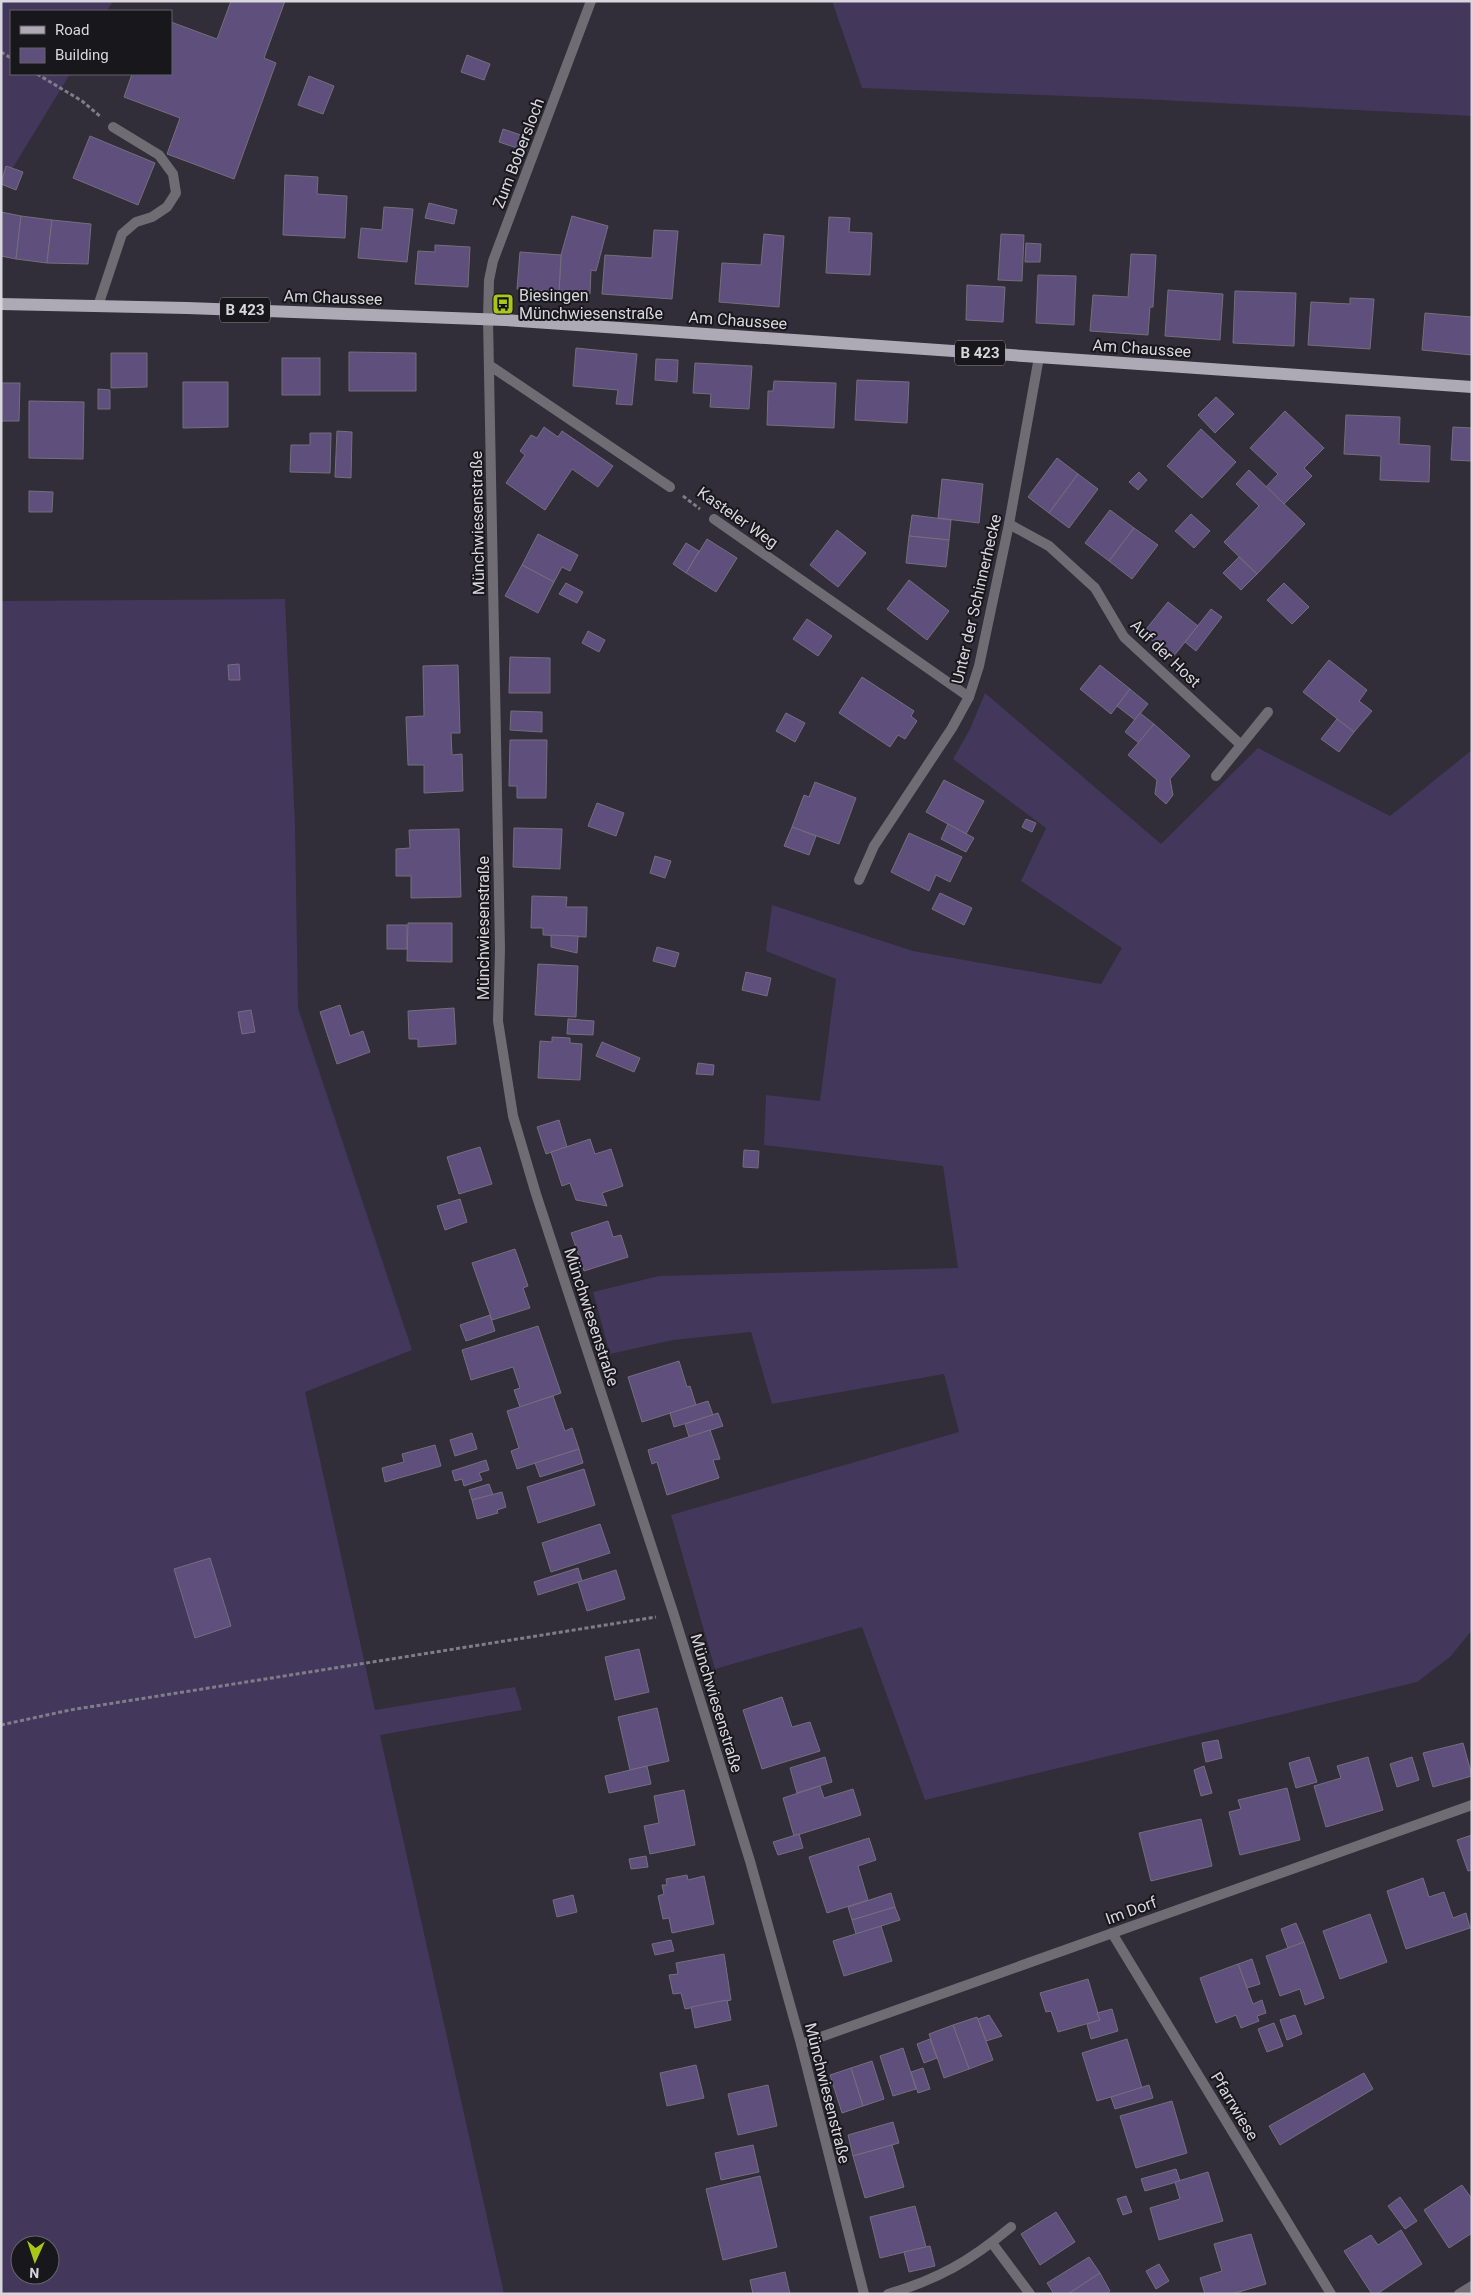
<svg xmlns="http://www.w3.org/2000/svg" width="1473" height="2295" font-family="Roboto,sans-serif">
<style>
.grass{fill:#44375c;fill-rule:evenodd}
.building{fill:#5f4f7c;stroke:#746f7d}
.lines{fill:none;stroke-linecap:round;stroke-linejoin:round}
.path{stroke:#807d87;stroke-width:3;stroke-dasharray:4 2.5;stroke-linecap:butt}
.lane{stroke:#6f6d73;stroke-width:10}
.street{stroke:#6f6d73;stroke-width:10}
.primary{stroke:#adaab6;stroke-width:12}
.labels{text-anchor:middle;stroke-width:4;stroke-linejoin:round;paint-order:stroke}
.shield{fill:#18171c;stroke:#9f9da4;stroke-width:1}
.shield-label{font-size:15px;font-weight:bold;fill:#d9d7de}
.street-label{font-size:16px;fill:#d9d7de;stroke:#18171c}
.poi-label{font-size:16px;fill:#d9d7de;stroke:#18171c;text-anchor:start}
</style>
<rect width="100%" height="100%" fill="#312d39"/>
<g class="grass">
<path d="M1 1H113L107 11H11V74H70L1 187Z"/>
<path d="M832 1H1472V116L1142 99 862 88Z"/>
<path d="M285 599 295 825 298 1008 412 1350 305 1392 375 1710 515 1687 522 1710 380 1735 504 2294H1V601ZM20 2245H50V2275H20Z"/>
<path d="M985 693 1161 844 1258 748 1390 816 1472 750V1630L1450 1657 1417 1682 925 1800 862 1627 715 1669 671 1515 959 1432 944 1374 772 1404 751 1332 673 1340 610 1354 593 1292 659 1276 958 1268 943 1166 764 1145 766 1095 820 1101 836 979 766 951 772 905 913 951 1101 984 1122 948 1021 881 1046 828 953 759 970 729Z"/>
</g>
<g class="building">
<path d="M231 1H285L264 58 276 63 234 179 167 154 180 118 124 97 132 74H171V22L217 39Z"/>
<path d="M467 55 490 64 484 80 461 72Z"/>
<path d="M309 76 334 86 323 114 298 105Z"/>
<path d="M503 129 527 137 523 150 499 142Z"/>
<path d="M90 136 155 163 138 205 73 178Z"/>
<path d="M6 166 23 172 16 190 1 184Z"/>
<path d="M285 175 318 177 317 194 347 196 345 238 283 235Z"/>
<path d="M429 203 457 210 454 224 425 218Z"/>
<path d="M384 207 413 209 407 262 358 258 361 228 382 230Z"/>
<path d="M1 212 21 216 16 259 1 256Z"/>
<path d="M21 216 52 220 47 263 16 259Z"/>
<path d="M572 216 608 226 596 271 591 270 590 294 559 292 561 255Z"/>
<path d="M829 217 850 218 849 232 872 233 870 275 826 273Z"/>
<path d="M52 220 91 224 88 264 47 263Z"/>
<path d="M654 230 678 231 672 299 602 294 605 255 652 258Z"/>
<path d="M764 234 784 236 779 307 719 302 722 263 761 265Z"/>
<path d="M1001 234 1024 235 1022 281 998 280Z"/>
<path d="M1026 243 1041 244 1040 262H1025Z"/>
<path d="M435 245 470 247 468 287 415 284 418 251 435 252Z"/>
<path d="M520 252 561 255 559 292 517 289Z"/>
<path d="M1131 254 1156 255 1153 307H1150L1148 335 1090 331 1093 295 1128 297Z"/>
<path d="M1038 275 1076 276 1074 325 1036 323Z"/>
<path d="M967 285 1005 287 1003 322 966 320Z"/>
<path d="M1168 290 1223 294 1220 340 1165 336Z"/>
<path d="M1235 291 1296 293 1294 346 1233 343Z"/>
<path d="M1350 298 1374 299 1370 349 1308 345 1311 302 1350 304Z"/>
<path d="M1425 313 1472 317V355L1422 350Z"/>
<path d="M576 348 637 354 632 405 616 404 618 390 573 386Z"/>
<path d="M349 352 416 353V391H349Z"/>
<path d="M111 353H147V387L111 388Z"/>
<rect x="282" y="358" width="38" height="37"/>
<path d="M656 359 678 360 677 382 655 380Z"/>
<path d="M695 363 752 366 749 409 710 407 711 394 693 393Z"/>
<path d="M857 380 909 382 907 423 855 420Z"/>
<path d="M774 381 836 383 834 428 767 425 768 391H773Z"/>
<path d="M183 382H228V427L183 428Z"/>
<path d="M1 383H20L19 421H1Z"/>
<path d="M98 389 110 390V409H98Z"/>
<path d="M1216 397 1234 414 1215 433 1198 415Z"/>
<path d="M29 401 84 402 83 459 29 458Z"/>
<path d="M1285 411 1324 448 1304 468 1312 476 1284 504 1266 487 1278 474 1250 448Z"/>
<path d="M1346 415 1400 417 1399 444 1430 446 1429 482 1380 480 1381 456 1344 454Z"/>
<path d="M544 427 558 437 562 431 613 466 598 487 572 469 545 510 506 483 525 455 520 451 531 435 537 438Z"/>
<path d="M1453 427 1472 428V461L1451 460Z"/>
<path d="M1201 429 1236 462 1202 498 1167 466Z"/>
<path d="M337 431 352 432 351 478 335 477Z"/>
<path d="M310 433H331L330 473 290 472 291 445H310Z"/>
<path d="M1057 458 1078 474 1049 513 1028 497Z"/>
<path d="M1249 470 1305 524 1257 574 1224 542 1259 506 1236 484Z"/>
<path d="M1139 472 1147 480 1138 490 1129 482Z"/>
<path d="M1078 474 1098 489 1069 528 1049 513Z"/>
<path d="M942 479 983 484 979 523 938 518Z"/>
<path d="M29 491 53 492 52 512H29Z"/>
<path d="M1110 510 1134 528 1109 561 1085 543Z"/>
<path d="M1191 514 1210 531 1194 548 1175 531Z"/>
<path d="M912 515 951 520 949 540 909 536Z"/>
<path d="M1134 528 1158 545 1132 579 1109 561Z"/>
<path d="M837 530 866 553 838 587 810 565Z"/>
<path d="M538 534 578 555 570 571 562 567 554 582 522 565Z"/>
<path d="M909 536 949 540 946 567 906 563Z"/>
<path d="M707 539 737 558 716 592 686 573Z"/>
<path d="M686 543 699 551 686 573 673 564Z"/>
<path d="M1239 557 1257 574 1241 590 1223 573Z"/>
<path d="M522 565 554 582 538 613 505 596Z"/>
<path d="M909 580 949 611 927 640 887 609Z"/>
<path d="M566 583 583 592 577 603 559 594Z"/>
<path d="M1284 583 1309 607 1292 624 1267 600Z"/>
<path d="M1168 602 1198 626 1173 657 1143 633Z"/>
<path d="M1211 609 1222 617 1196 651 1185 642Z"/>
<path d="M807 619 832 636 818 656 793 639Z"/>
<path d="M588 631 605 640 599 652 582 643Z"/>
<path d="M510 657 550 658V693H509Z"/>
<path d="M1329 660 1367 690 1359 701 1372 711 1354 732 1303 692Z"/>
<path d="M239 664 240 680H229L228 665Z"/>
<path d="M458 665 460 733H451L452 755 462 754 463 791 424 793V765H408L406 717 424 716 423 666Z"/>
<path d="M1100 665 1130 689 1111 714 1080 689Z"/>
<path d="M862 677 914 711 911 716 917 721 905 739 898 735 890 747 839 713Z"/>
<path d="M1130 689 1148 704 1135 720 1117 706Z"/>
<path d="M511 711 542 712V732L510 730Z"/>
<path d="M786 713 805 723 795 742 776 731Z"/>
<path d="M1140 713 1154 724 1139 743 1125 732Z"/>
<path d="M1337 719 1354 732 1339 752 1321 739Z"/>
<path d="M1154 724 1190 756 1170 779 1173 795 1166 804 1155 794 1157 780 1128 755Z"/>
<path d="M510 740H547L546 798H517V786H509Z"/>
<path d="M944 780 984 801 966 834 926 812Z"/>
<path d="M815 782 856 798 839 844 792 827 804 795 809 797Z"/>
<path d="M597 803 624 813 616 836 588 826Z"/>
<path d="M1026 819 1036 823 1032 832 1022 827Z"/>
<path d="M948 824 974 838 966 852 941 839Z"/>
<path d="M792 827 816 836 809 855 784 846Z"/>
<path d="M514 828 562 829 560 869 513 867Z"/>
<path d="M459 829 461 897 411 898V876H396V849L410 848 409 830Z"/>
<path d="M909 833 962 857 950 882 936 875 929 891 891 872Z"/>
<path d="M655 856 671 861 665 878 650 873Z"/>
<path d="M940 893 972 908 964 925 932 909Z"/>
<path d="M532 896 567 897 566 907H587L586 937 543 935V928H531Z"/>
<path d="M408 923H452V962L407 961Z"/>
<rect x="387" y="925" width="20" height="24"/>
<path d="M551 935 578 936 577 953 551 947Z"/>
<path d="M657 947 679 953 675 967 653 961Z"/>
<path d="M538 964 578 966 576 1017 535 1015Z"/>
<path d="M746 972 771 978 767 996 742 990Z"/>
<path d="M340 1005 350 1036 363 1031 370 1052 337 1064 320 1012Z"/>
<path d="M454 1008 456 1044 418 1047V1039H409L408 1011Z"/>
<path d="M251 1010 255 1032 242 1034 238 1012Z"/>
<path d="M568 1019 594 1021 593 1035 567 1034Z"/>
<path d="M552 1037 570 1038V1043L582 1044 580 1080 538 1078 540 1041 552 1042Z"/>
<path d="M602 1042 640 1058 634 1072 596 1056Z"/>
<path d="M698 1063 714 1065 713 1075 696 1074Z"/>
<path d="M559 1120 567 1147 546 1154 537 1127Z"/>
<path d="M590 1139 595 1154 611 1149 623 1186 602 1193 607 1206 576 1200 570 1183 562 1186 551 1152Z"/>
<path d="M480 1147 492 1184 459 1194 447 1157Z"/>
<path d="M744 1150 759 1151 758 1168 743 1167Z"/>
<path d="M460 1199 467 1222 445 1230 437 1206Z"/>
<path d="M608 1221 613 1237 621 1235 628 1257 584 1271 571 1233Z"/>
<path d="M515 1249 528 1286 523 1288 530 1308 492 1320 472 1263Z"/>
<path d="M490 1315 495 1331 466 1341 460 1325Z"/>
<path d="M538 1326 561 1393 520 1407 514 1390 520 1388 513 1367 471 1380 462 1350Z"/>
<path d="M679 1361 687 1387 690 1386 696 1405 642 1422 628 1377Z"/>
<path d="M553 1396 565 1431 572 1428 579 1449 517 1469 511 1451 519 1448 507 1411Z"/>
<path d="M708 1401 713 1415 674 1427 670 1413Z"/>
<path d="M718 1413 723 1426 689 1437 685 1424Z"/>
<path d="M710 1430 720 1459 713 1460 719 1478 667 1495 657 1462 652 1464 648 1450Z"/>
<path d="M472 1433 477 1449 455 1456 450 1440Z"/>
<path d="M435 1445 441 1466 385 1482 382 1468 404 1462 402 1454Z"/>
<path d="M579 1449 583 1463 540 1477 535 1463Z"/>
<path d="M486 1460 489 1470 479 1473 482 1480 464 1486 462 1479 455 1481 452 1471Z"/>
<path d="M584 1469 595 1505 538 1523 527 1487Z"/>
<path d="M489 1484 493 1495 472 1500 469 1490Z"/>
<path d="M502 1492 506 1507 497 1510 498 1513 477 1519 472 1500Z"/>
<path d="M600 1524 610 1553 551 1572 542 1543Z"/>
<path d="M210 1558 231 1626 195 1638 174 1569Z"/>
<path d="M578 1568 582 1581 538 1595 534 1582Z"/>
<path d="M616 1570 625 1599 587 1611 578 1582Z"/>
<path d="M639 1649 649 1692 615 1700 605 1657Z"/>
<path d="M782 1697 792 1727 810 1722 820 1751 762 1769 743 1710Z"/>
<path d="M657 1708 669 1761 630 1770 618 1717Z"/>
<path d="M1218 1740 1222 1758 1206 1762 1202 1743Z"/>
<path d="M1463 1743 1472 1776 1433 1787 1423 1753Z"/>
<path d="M825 1757 832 1782 797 1793 790 1768Z"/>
<path d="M1309 1757 1317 1782 1296 1788 1289 1763Z"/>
<path d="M1368 1757 1383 1810 1326 1827 1314 1786 1341 1778 1337 1766Z"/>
<path d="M1412 1757 1419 1780 1397 1787 1390 1764Z"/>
<path d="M647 1766 651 1784 609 1793 605 1776Z"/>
<path d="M1204 1766 1212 1793 1201 1796 1194 1770Z"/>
<path d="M820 1786 824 1798 853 1789 861 1815 794 1836 783 1798Z"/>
<path d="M1287 1788 1300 1840 1240 1855 1229 1812 1241 1809 1238 1800Z"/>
<path d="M684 1790 695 1845 650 1854 644 1826 659 1823 654 1796Z"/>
<path d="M1201 1819 1212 1866 1151 1881 1139 1833Z"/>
<path d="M799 1834 803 1848 778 1855 773 1842Z"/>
<path d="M1472 1835V1870L1468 1871 1457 1840Z"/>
<path d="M869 1838 876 1860 858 1866 868 1900 827 1913 809 1857Z"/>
<path d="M646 1856 648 1867 631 1869 629 1859Z"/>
<path d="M687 1875 688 1880 704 1876 714 1924 672 1933 669 1918 663 1919 658 1896 664 1894 662 1885H667L666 1879Z"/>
<path d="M1423 1878 1429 1897 1444 1892 1453 1918 1466 1913 1470 1928 1406 1949 1387 1891Z"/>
<path d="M891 1893 895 1907 852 1920 848 1907Z"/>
<path d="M573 1895 577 1912 557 1917 553 1900Z"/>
<path d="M895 1907 900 1920 856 1934 852 1920Z"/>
<path d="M1370 1914 1387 1962 1340 1979 1323 1931Z"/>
<path d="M1296 1923 1304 1942 1288 1948 1281 1929Z"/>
<path d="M881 1926 892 1961 844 1976 833 1941Z"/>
<path d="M671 1940 674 1951 655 1955 652 1944Z"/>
<path d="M1304 1942 1324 1998 1305 2005 1300 1989 1280 1996 1266 1956Z"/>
<path d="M724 1954 731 2000 685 2009 681 1993 673 1994 669 1975 678 1974 676 1963Z"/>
<path d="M1252 1959 1260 1984 1247 1988 1238 1964Z"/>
<path d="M1238 1964 1253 2004 1262 2000 1266 2013 1257 2016 1259 2021 1241 2028 1236 2015 1216 2023 1200 1978Z"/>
<path d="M1088 1979 1100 2020 1058 2032 1051 2011 1046 2012 1040 1993Z"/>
<path d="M727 2000 731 2020 695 2028 691 2007Z"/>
<path d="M1112 2009 1118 2031 1091 2039 1087 2024 1100 2020 1097 2013Z"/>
<path d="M989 2015 1002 2036 986 2041 978 2019Z"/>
<path d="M1295 2015 1302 2034 1287 2040 1280 2020Z"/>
<path d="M977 2017 993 2060 969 2069 953 2025Z"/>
<path d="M1274 2023 1283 2046 1267 2052 1258 2029Z"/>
<path d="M953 2025 969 2069 944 2078 929 2034Z"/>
<path d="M930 2039 937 2058 924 2063 917 2044Z"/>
<path d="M1127 2039 1142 2088 1097 2101 1082 2053Z"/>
<path d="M903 2048 916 2089 893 2096 880 2056Z"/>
<path d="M872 2061 884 2099 863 2106 851 2068Z"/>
<path d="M696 2065 704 2098 667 2106 660 2073Z"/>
<path d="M851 2068 863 2106 842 2113 830 2075Z"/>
<path d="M923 2068 930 2089 918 2093 911 2072Z"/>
<path d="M1364 2073 1373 2089 1280 2145 1269 2126Z"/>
<path d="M768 2085 777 2126 738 2135 728 2094Z"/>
<path d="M1149 2085 1153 2098 1115 2109 1111 2097Z"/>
<path d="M1172 2101 1187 2153 1136 2168 1120 2116Z"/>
<path d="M893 2122 899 2143 853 2156 848 2135Z"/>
<path d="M753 2145 759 2172 721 2180 715 2153Z"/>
<path d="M892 2145 904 2187 865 2198 853 2156Z"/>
<path d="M1176 2169 1180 2181 1145 2191 1141 2179Z"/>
<path d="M1208 2172 1223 2221 1159 2240 1150 2208 1180 2199 1175 2182Z"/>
<path d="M760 2176 777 2247 723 2260 706 2189Z"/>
<path d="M1462 2185 1472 2199V2233L1449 2248 1424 2210Z"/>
<path d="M1126 2196 1132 2212 1123 2215 1117 2199Z"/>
<path d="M1400 2197 1417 2221 1405 2229 1388 2206Z"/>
<path d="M915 2206 926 2247 880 2258 870 2217Z"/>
<path d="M1056 2212 1075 2242 1040 2265 1021 2234Z"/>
<path d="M1401 2230 1422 2264 1377 2294H1372L1344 2251 1371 2235 1378 2245Z"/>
<path d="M1251 2234 1266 2284 1232 2294H1205L1200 2278 1222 2271 1214 2244Z"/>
<path d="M930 2246 935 2266 909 2272 904 2252Z"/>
<path d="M1089 2257 1100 2273 1068 2294H1054L1047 2283Z"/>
<path d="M1159 2264 1169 2281 1156 2289 1146 2271Z"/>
<path d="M785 2272 790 2294H753L750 2280Z"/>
<path d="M1100 2273 1110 2291 1105 2294H1068Z"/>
</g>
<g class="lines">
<g class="path">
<path d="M1 52 11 58"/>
<path d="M37 74 82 101 101 117"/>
<path d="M683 496 700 509"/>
<path d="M1 1725 70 1710 656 1617"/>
</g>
<g class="lane">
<path d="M98 306 122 234 136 222 152 217 167 207 176 193 173 174 159 155 113 127"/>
<path d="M488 319 489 280 493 261 591 1"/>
</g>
<g class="street">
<path d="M488 319 500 949 498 1021 513 1116 536 1194 674 1615 750 1861 801 2044 864 2294"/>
<path d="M489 365 670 487"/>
<path d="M714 519 969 697"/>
<path d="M1009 524 1049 546 1095 588 1124 637 1240 744"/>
<path d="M1216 776 1268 712"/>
<path d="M859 880 874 846 952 728 969 697 979 666 1009 524 1039 357"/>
<path d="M1112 1933 1331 2294"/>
<path d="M801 2044 1472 1805"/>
<path d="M992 2243 1030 2294"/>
<path d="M888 2294C939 2279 970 2261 1011 2227"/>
<path d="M1459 2294 1472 2286"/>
</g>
<path class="primary" d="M1 304 187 308 505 320 1472 387"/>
</g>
<defs>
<g id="bus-square" transform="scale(1.125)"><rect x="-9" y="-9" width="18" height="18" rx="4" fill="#aac717" stroke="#18171c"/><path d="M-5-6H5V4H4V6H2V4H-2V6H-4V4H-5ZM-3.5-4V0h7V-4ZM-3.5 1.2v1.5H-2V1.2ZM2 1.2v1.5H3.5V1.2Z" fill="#111"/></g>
</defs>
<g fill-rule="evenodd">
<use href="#bus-square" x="503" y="304"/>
</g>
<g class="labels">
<g class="shield">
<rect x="220" y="297.5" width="50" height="25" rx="4"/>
<rect x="955" y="340.5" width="50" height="25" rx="4"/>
</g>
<g class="shield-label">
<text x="245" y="315">B 423</text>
<text x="980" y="358">B 423</text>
</g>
<g class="street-label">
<text transform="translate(518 153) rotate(-69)" y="6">Zum Bobersloch</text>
<text transform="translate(333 297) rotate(2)" y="6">Am Chaussee</text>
<text transform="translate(738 320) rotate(4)" y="6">Am Chaussee</text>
<text transform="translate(1142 348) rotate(4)" y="6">Am Chaussee</text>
<text transform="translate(738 517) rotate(35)" y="6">Kasteler Weg</text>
<text transform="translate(477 523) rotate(-91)" y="6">Münchwiesenstraße</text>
<text transform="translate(976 599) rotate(-77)" y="6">Unter der Schinnerhecke</text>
<text transform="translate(1166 653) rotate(44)" y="6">Auf der Host</text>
<text transform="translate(483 928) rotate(-90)" y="6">Münchwiesenstraße</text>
<text transform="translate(592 1317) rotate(72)" y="6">Münchwiesenstraße</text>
<text transform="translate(717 1703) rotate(73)" y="6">Münchwiesenstraße</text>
<text transform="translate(1131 1910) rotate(-20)" y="6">Im Dorf</text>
<text transform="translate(828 2093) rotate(76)" y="6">Münchwiesenstraße</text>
<text transform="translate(1235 2106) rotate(59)" y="6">Pfarrwiese</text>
</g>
<g class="poi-label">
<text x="519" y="301">Biesingen<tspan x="519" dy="18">Münchwiesenstraße</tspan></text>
</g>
</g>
<rect width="1473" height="2295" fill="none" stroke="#d9d7de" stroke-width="5"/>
<rect x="10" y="10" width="162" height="65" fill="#18171c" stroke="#65646a"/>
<rect x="20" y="26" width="25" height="8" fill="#adaab6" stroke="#65646a"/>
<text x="55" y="35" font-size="15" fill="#d9d7de">Road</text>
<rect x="20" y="48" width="25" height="15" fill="#5f4f7c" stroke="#65646a"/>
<text x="55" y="60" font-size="15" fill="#d9d7de">Building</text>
<g transform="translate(35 2260) rotate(183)"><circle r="24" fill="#18171c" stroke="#65646a"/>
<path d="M0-4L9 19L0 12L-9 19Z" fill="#aac717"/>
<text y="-8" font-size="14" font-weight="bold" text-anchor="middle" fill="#d9d7de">N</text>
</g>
</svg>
